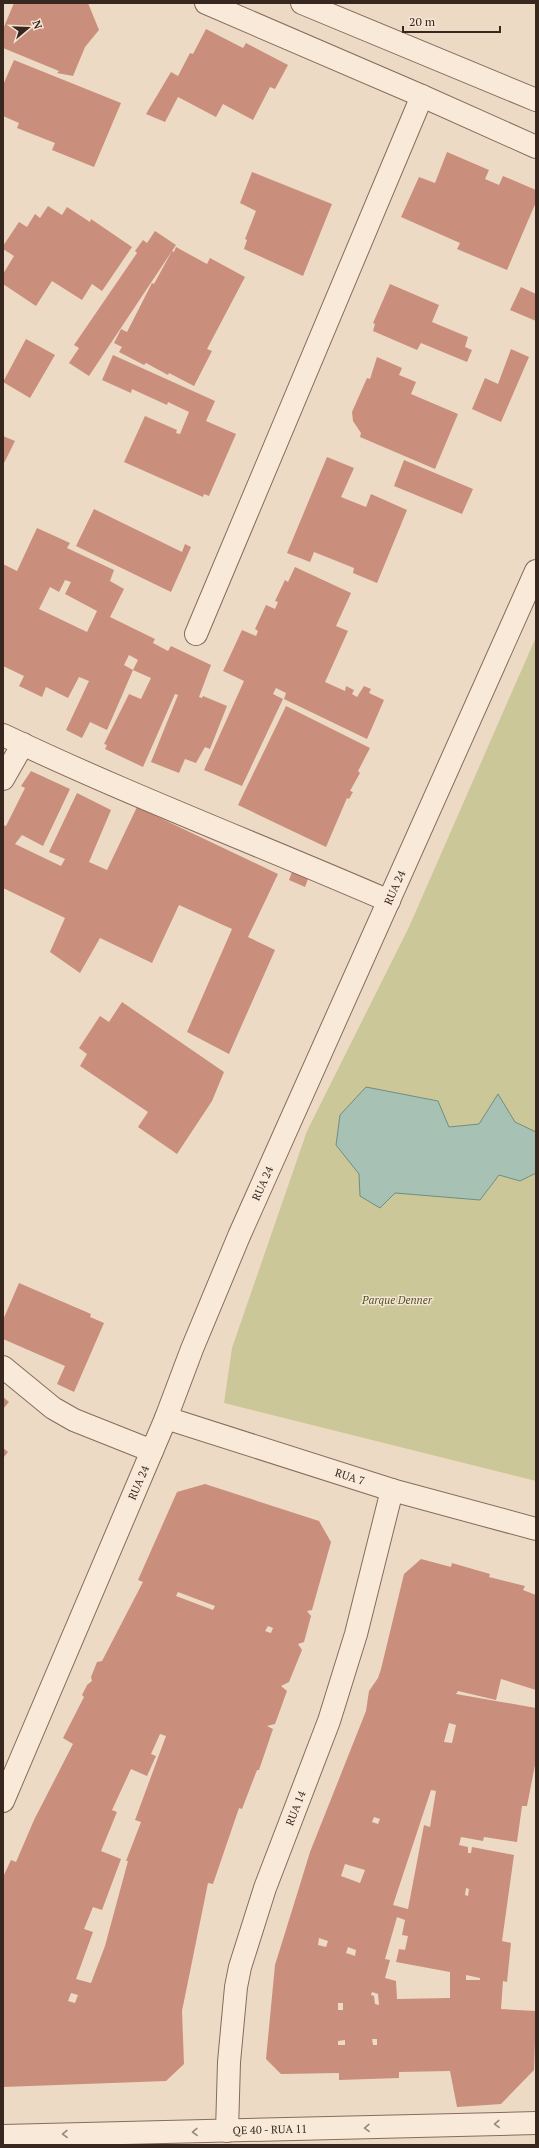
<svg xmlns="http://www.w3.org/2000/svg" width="539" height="2148" font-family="'PT Serif',serif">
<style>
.green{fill:#cbc799}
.water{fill:#a7c1b4;stroke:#6e8f80}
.building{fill:#ca8e7c;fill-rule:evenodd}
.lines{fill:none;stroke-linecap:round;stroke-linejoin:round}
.minor-casing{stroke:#886b5c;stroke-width:24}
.minor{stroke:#f8e9d8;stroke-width:22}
.oneway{stroke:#98887c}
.labels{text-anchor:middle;stroke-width:3;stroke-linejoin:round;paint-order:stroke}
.street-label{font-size:11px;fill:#38271f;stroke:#f5e5d5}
.park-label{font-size:11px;font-style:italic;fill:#515426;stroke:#f5e5d5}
</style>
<rect width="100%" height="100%" fill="#eddac5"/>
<path class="green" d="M536 637V1481L224 1403 232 1348 307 1131 409 927Z"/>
<path class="water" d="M366 1087 438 1101 449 1127 479 1124 498 1094 515 1122 536 1132V1173L520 1181 499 1175 480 1200 395 1193 380 1208 360 1196 359 1174 336 1145 340 1115Z"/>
<g class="building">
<path d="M14 3H88L99 30 85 47 73 76 57 73 59 71 3 48V29Z"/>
<path d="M206 29 243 48 246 43 288 65 275 89 270 87 253 120 223 104 216 117 178 97 165 122 146 114 171 72 178 76 190 53 193 54Z"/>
<path d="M14 60 121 103 94 167 52 150 55 143 17 128 19 123 3 116V85Z"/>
<path d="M447 152 489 170 485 179 499 185 503 176 536 190V202L507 270 457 249 460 243 401 217 419 177 435 183Z"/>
<path d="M252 172 332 204 303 276 244 249 247 240 245 239 256 211 240 203Z"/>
<path d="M48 206 62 215 67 207 90 222 91 219 132 247 102 291 92 284 82 300 52 281 36 306 3 284V274L14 256 3 249V246L19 222 27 227 35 214 40 218Z"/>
<path d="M155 231 176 245 89 376 69 363 79 348 74 345 137 253 135 251 143 240 147 243Z"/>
<path d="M176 247 207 264 210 258 245 277 207 349 212 351 194 386 169 373 168 375 146 363 144 365 119 352 122 347 114 343 121 329 127 332 152 283 154 284 172 251 174 252Z"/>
<path d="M390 284 439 305 432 322 468 337 465 347 472 350 467 362 421 343 417 350 373 331 375 324 373 323Z"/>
<path d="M521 287 536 294V321L510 310Z"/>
<path d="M26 339 55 355 30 398 3 382Z"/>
<path d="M511 349 529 357 501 422 472 409 485 378 498 384Z"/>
<path d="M113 355 215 401 206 421 236 434 209 496 204 494 203 497 124 462 145 416 177 430 176 433 180 434 189 412 168 402 167 405 132 389 131 393 102 380Z"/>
<path d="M377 357 402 368 399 375 416 382 411 394 458 414 435 469 360 437 361 433 353 421 352 412 367 378 370 379Z"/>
<path d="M3 436 15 441 3 465Z"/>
<path d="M327 457 354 468 341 497 366 507 371 494 407 510 377 583 353 573 354 568 314 552 310 562 287 553Z"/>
<path d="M404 460 473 489 462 514 394 486Z"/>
<path d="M94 509 182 552 185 544 191 547 171 592 76 546Z"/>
<path d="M37 528 70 543 67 548 114 570 110 581 124 589 110 617 155 639 153 643 168 651 171 646 211 665 199 697 202 698 203 696 227 706 210 749 205 747 196 763 185 759 179 773 151 762 178 695 175 694 143 767 105 749 107 745 104 744 129 694 141 699 151 678 133 670 138 660 129 655 124 665 133 670 107 730 90 722 82 738 66 730 89 681 79 677 68 698 46 687 42 697 19 686 24 676 3 666V564L17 571ZM65 580 71 582 65 594 97 611 87 632 39 609 50 587 59 592Z"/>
<path d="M295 567 351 593 336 626 348 631 325 682 345 691 346 686 354 690 352 694 357 697 364 686 371 689 369 693 384 700 367 739 284 699 286 693 276 688 273 694 283 699 242 786 204 770 244 681 223 671 242 630 256 636 258 631 255 629 266 605 275 609 278 602 275 601 285 580 288 582Z"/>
<path d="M286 706 370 748 358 771 360 773 350 791 353 792 349 799 347 798 326 847 238 805Z"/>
<path d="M31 771 70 789 43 846 22 835 15 844 61 866 65 859 49 852 77 793 111 810 89 862 107 870 137 807 278 874 248 937 275 950 229 1054 187 1032 232 929 179 905 152 963 100 938 80 973 50 952 65 918 3 888V825L6 826 25 788 21 786Z"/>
<path d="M295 864 311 871 305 887 289 880Z"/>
<path d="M122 1002 224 1072 212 1101 177 1154 138 1127 148 1112 80 1066 87 1054 79 1048 100 1016 109 1022Z"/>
<path d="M19 1283 91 1314 90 1317 104 1323 74 1392 57 1384 65 1366 3 1339V1320Z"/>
<path d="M3 1397 9 1402 3 1409Z"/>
<path d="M3 1448 8 1452 3 1458Z"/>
<path d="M205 1484 319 1521 331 1542 312 1610 307 1611 311 1616 304 1642 298 1644 302 1650 289 1682 281 1686 287 1691 275 1724 267 1726 273 1729 259 1770H257L242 1809 239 1808 213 1884 208 1883 182 2011 184 2064 166 2081 3 2087V1877L11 1860 16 1862 34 1820 73 1744 63 1738 84 1697 82 1695 87 1685 92 1681 91 1677 97 1662 102 1661 143 1582 138 1580 177 1492ZM178 1592 215 1606 213 1610 176 1596ZM268 1626 273 1628 271 1633 265 1631ZM160 1734 166 1736 135 1820 141 1822 126 1861H128L105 1946 91 1983 76 1979 93 1932 84 1929 93 1907 102 1910 121 1859 101 1851 117 1812 112 1810 131 1769 147 1776 156 1756 151 1754ZM71 1993 78 1995 75 2003 68 2001Z"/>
<path d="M421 1559 451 1567 452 1563 490 1574 489 1577 525 1586 523 1590 536 1595V1690L501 1679 496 1700 458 1691 456 1694 536 1708V1760L527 1806H522L517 1842 484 1837 483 1841 461 1837 459 1845 468 1847V1853H471L472 1847 514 1855 502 1941 511 1943 507 1982 503 1981 501 2009 536 2011 534 2070 501 2104 457 2107 450 2071 399 2072V2078L339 2080V2073L281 2074 266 2059 275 1965 298 1891 310 1852 366 1711 369 1691 378 1678 381 1669 404 1574ZM449 1723 456 1725 452 1743 444 1742ZM431 1790 436 1791 430 1827 424 1825 408 1909 393 1905ZM374 1817 380 1819 378 1824 372 1822ZM345 1864 365 1870 360 1883 341 1876ZM466 1888 469 1889 468 1896 465 1895ZM397 1917 405 1920 402 1935 408 1936 405 1950 399 1949 396 1962 450 1972V1998L397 1999 396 1981 385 1978 390 1960 385 1959ZM319 1938 328 1941 326 1947 318 1945ZM348 1947 356 1950 355 1956 346 1953ZM466 1975 480 1978V1980H466ZM372 1992 378 1994 379 2005 375 2004 374 1996 371 1995ZM338 2003H343V2010H338ZM372 2039H377V2045H373ZM345 2040V2045H338V2041Z"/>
</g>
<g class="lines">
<g class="minor-casing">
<g id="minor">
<path d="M206 3 422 96 536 147"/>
<path d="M302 3 536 100"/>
<path d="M196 634 422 96"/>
<path d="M3 735C129 795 260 845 389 901"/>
<path d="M3 779 23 744"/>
<path d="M3 1367 53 1408 74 1420 152 1451"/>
<path id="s1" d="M166 1418 392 1490 536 1529"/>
<path id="s2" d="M3 1801 166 1418 192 1349 239 1236 536 571"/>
<path id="s3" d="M227 2131 229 2062 236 1987 240 1967 265 1888 329 1721 356 1634 392 1490"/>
<path id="s4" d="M3 2136 536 2123"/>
</g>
</g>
<use href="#minor" class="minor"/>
</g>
<defs><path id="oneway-chevron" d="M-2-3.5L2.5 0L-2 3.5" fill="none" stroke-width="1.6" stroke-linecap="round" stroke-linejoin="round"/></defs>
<g class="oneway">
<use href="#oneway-chevron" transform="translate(497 2124) rotate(178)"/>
<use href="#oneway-chevron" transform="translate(367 2128) rotate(178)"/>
<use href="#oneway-chevron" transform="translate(195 2132) rotate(179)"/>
<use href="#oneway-chevron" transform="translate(65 2134) rotate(179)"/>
</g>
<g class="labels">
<g class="street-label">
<text dy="4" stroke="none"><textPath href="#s2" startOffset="994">RUA 24</textPath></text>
<text dy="4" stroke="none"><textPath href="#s2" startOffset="670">RUA 24</textPath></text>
<text dy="4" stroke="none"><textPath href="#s1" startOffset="193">RUA 7</textPath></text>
<text dy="4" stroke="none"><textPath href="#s2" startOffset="346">RUA 24</textPath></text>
<text dy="4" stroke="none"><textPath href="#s3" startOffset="333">RUA 14</textPath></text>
<text dy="4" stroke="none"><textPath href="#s4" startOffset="267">QE 40 - RUA 11</textPath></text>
</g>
<g class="park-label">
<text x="397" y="1304">Parque Denner</text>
</g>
</g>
<rect width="539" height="2148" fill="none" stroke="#38271f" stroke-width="8"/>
<g transform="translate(28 28) rotate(71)" stroke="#f5e5d5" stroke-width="3" paint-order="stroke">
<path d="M0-3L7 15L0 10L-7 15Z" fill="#38271f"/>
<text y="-6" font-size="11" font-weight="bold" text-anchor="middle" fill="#38271f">N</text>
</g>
<path d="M403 26v6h97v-6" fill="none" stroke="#38271f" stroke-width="2"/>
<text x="409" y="26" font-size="12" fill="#38271f" stroke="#f5e5d5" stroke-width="3" paint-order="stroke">20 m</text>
</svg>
